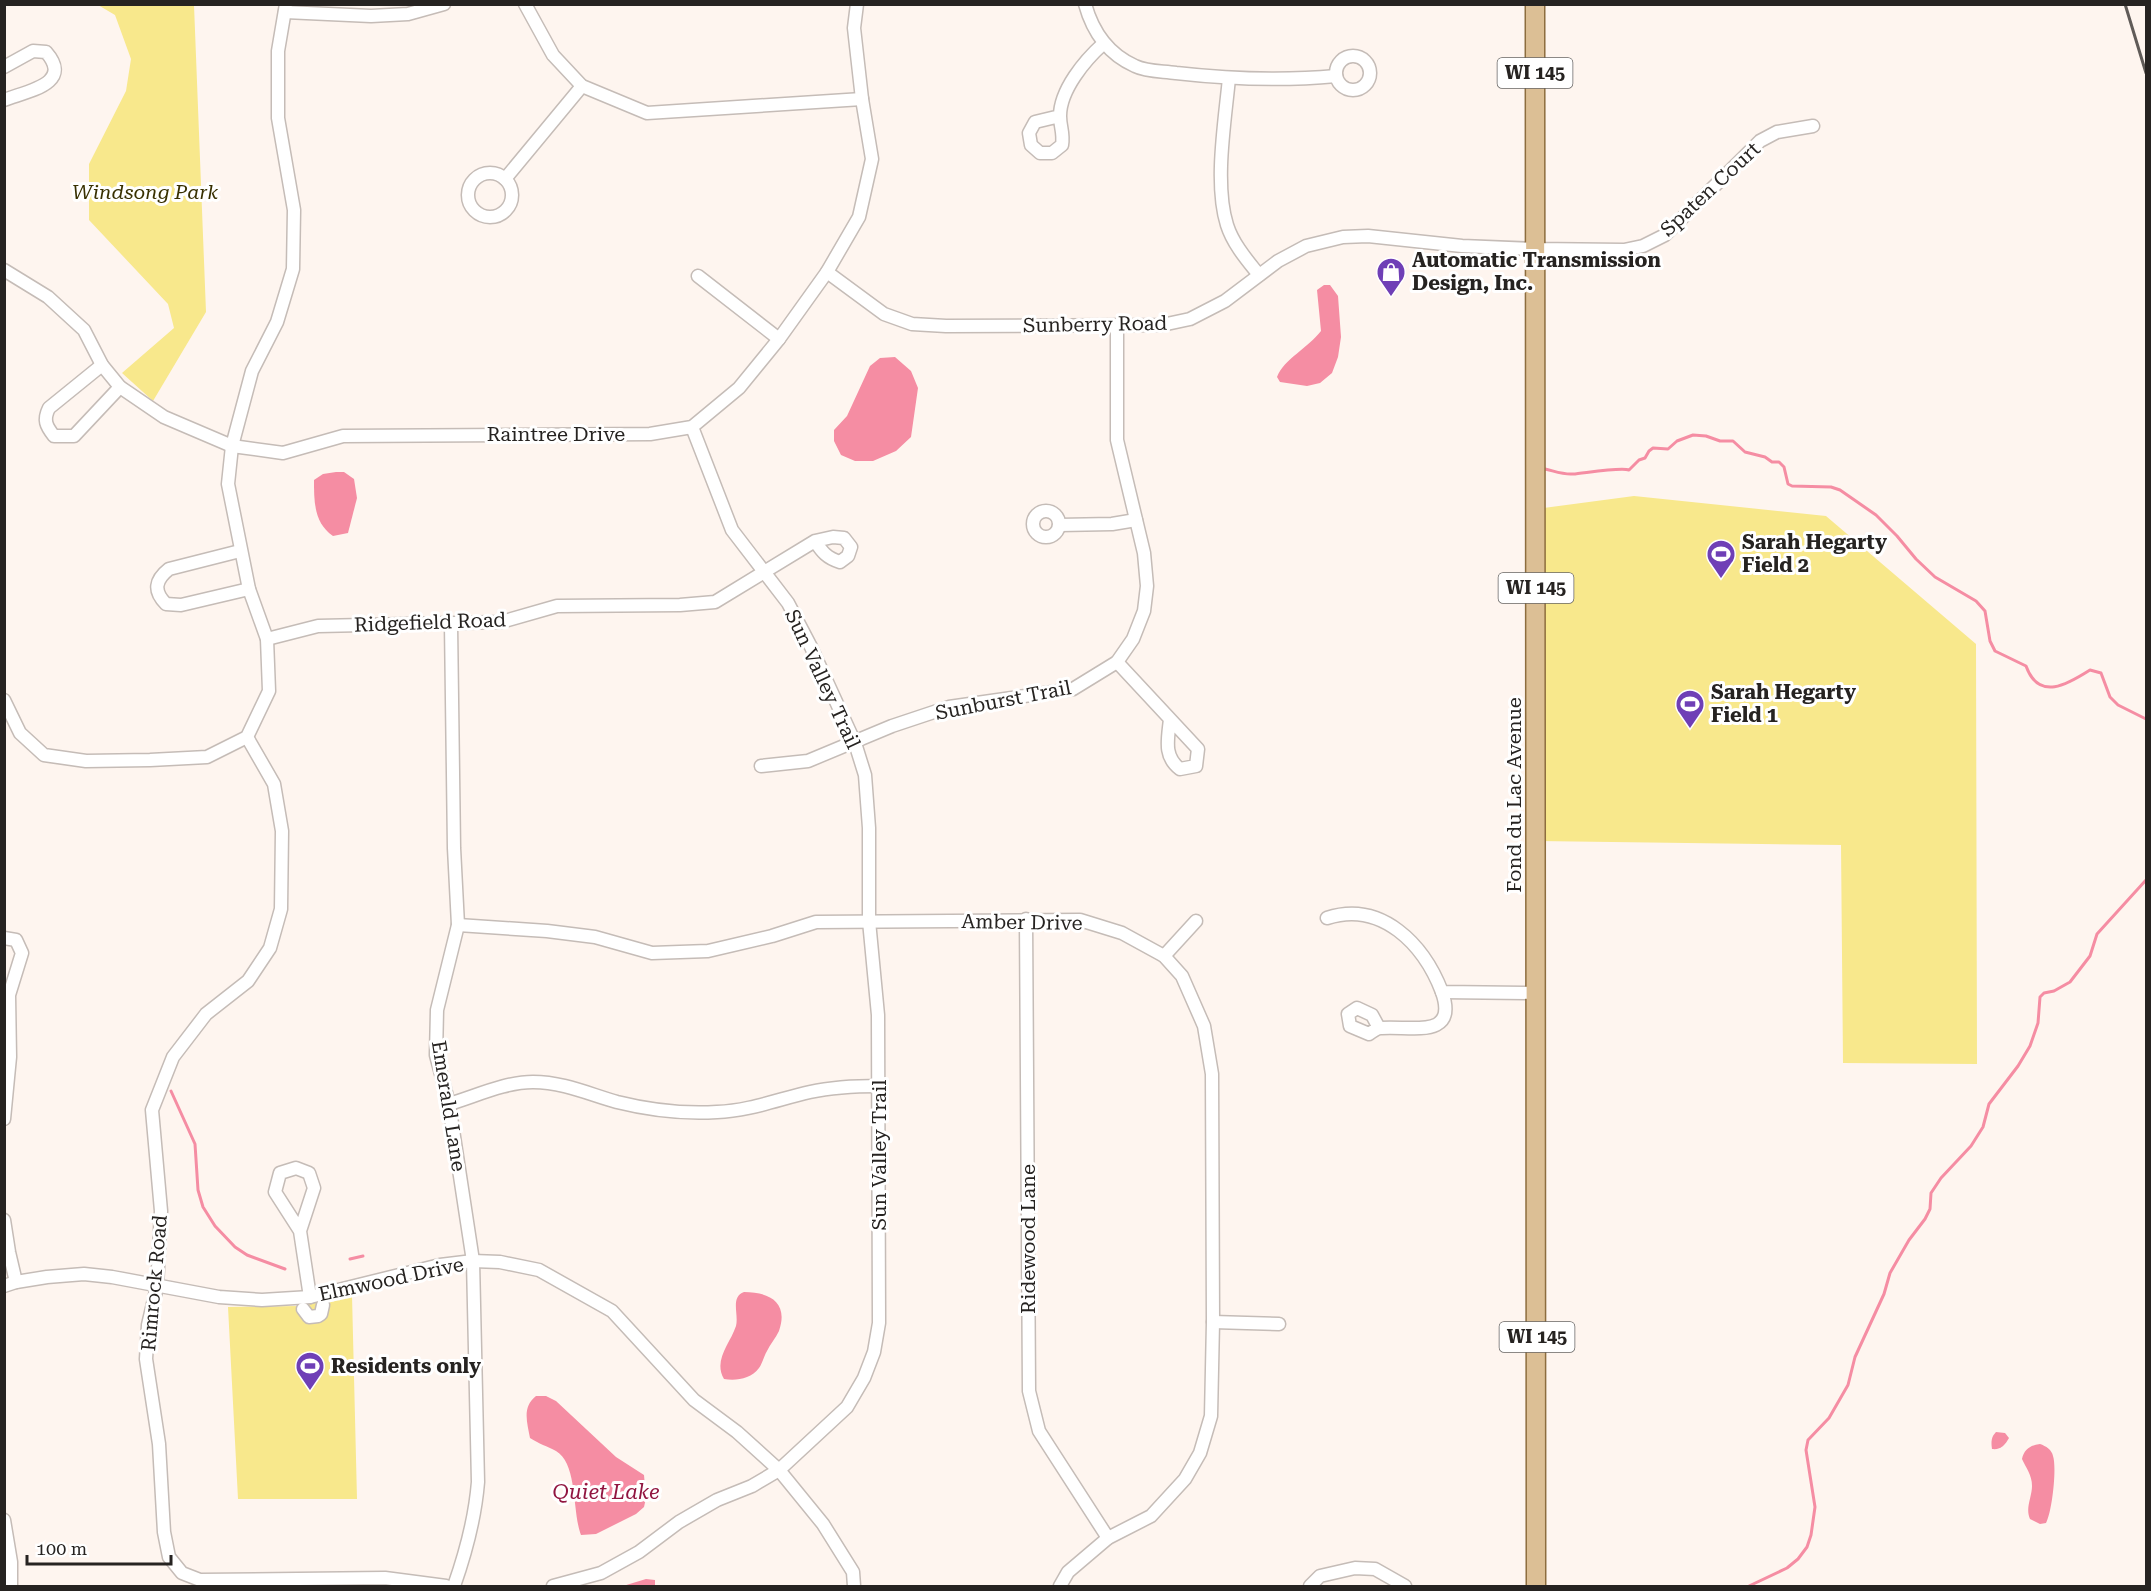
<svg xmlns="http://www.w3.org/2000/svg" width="2151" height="1591" font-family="'Roboto Serif',serif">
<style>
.green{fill:#f8e88c}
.water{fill:#f58da3}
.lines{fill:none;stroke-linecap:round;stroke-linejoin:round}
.stream{stroke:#f58da3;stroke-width:3}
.street-casing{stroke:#c5bcb7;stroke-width:15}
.primary-casing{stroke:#8d6d3e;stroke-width:21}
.street{stroke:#fff;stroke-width:12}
.primary{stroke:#dcbf95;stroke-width:18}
.rail{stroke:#605b58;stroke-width:3}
.labels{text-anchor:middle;stroke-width:6;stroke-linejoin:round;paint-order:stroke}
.shield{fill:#fff;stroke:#676564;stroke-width:1.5}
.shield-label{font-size:18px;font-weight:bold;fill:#262321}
.street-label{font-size:20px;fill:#262321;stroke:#fff}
.park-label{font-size:20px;font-style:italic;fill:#383001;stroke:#fff}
.poi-label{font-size:20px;font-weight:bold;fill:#262321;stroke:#fff;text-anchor:start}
.water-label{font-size:21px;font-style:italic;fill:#911641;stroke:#fff}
</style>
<rect width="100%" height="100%" fill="#fef5ef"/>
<g class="green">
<path d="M98 5H194L206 312 153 401 122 373 174 328 168 304 89 220V164L126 91 131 59 115 15Z"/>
<path d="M1634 496 1826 516 1976 644 1977 1064 1843 1063 1841 845 1537 841 1536 509Z"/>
<path d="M352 1295 357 1499H238L228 1307 299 1306Z"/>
</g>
<g class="water">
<path d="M1324 285H1330L1338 296 1341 337 1338 357 1332 373 1320 383 1307 386 1280 382 1277 377C1284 359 1308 348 1321 331L1317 290Z"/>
<path d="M895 357 911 371 918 388 911 437 896 451 873 461H855L841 455 834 441V430L847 416 870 366 880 358Z"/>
<path d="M336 472H344L354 479 357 498 348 533 333 536C314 523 314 502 314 480L323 474Z"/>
<path d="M744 1292C769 1292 789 1302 779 1331 776 1338 770 1344 767 1351 764 1356 762 1364 759 1368 751 1379 736 1381 724 1379 713 1360 730 1344 736 1326 739 1314 730 1297 744 1292Z"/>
<path d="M536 1396H546L556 1401 616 1457 644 1475 646 1498 644 1507 636 1514 596 1534 581 1535C572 1512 578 1464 556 1451 547 1446 539 1444 530 1438 527 1422 522 1407 536 1396Z"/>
<path d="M1996 1432 2005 1433 2009 1438C2005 1445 2001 1450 1992 1449 1991 1442 1991 1437 1996 1432Z"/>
<path d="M2040 1444C2046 1446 2052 1450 2053 1456 2057 1468 2052 1512 2046 1523L2040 1524 2030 1519C2025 1508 2032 1497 2032 1486 2032 1475 2026 1468 2022 1459 2024 1449 2031 1445 2040 1444Z"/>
<path d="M646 1579 655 1580V1586H623Z"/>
</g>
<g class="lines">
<g class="stream">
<path d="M1545 469C1554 471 1564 475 1573 474 1585 473 1621 467 1629 470L1639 460 1645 458 1649 451 1653 448 1668 449 1677 441 1693 435 1706 436 1720 441H1733L1745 452 1765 457 1772 462H1779L1784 467 1788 484 1792 486 1831 487 1840 490 1876 515 1897 536 1916 559 1935 577 1976 601 1985 611 1990 641 1995 651 2026 666C2039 702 2068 684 2090 670L2101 673 2110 697 2118 705 2146 719"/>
<path d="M171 1091 195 1144 198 1190 203 1207 215 1226 235 1247 247 1255 285 1269"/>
<path d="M350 1259 363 1256"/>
<path d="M1749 1586 1787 1568 1798 1559 1807 1547 1811 1535 1815 1507 1806 1450 1808 1440 1829 1418 1848 1385 1855 1357 1884 1294 1890 1273 1909 1240 1925 1219 1930 1209 1931 1193 1941 1178 1971 1146 1983 1127 1989 1104 2018 1066 2030 1046 2038 1023 2040 997 2044 993 2054 991 2070 982 2090 956 2097 934 2146 880"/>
</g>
<g class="street-casing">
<g id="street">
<path d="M525 4 553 55 582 86 647 113 862 99"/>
<path d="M1085 4C1093 33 1108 54 1135 66 1147 72 1163 71 1176 73 1229 79 1283 81 1336 76"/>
<path d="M285 12 371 16 408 14 444 4"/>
<circle cx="1353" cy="73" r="17"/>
<path d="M4 67 33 51 46 52C74 84 27 91 4 100"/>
<path d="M1229 78C1225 121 1214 184 1227 225 1233 244 1247 260 1259 275"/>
<path d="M1060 116 1035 122 1029 133 1031 145 1040 153H1052L1062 145C1064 133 1060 127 1060 116 1060 90 1085 60 1103 44"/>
<circle cx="490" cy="195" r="22"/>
<path d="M505 179 582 86"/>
<path d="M4 270 48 297 84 330 102 365 120 387 164 417 232 446 283 453 343 436 650 434 692 427 739 388 779 339 827 272 859 217 872 159 862 99 854 28 857 4"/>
<path d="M827 272 884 314 912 324 946 326 1162 325 1190 319 1225 301 1278 261 1306 246 1343 237 1368 236 1462 246 1535 249 1624 250 1643 246 1665 235 1760 141 1777 132 1813 126"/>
<path d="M698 276 779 339"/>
<path d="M102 365 49 408C43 420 46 426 54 436H74L120 387"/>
<circle cx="1046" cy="524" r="13"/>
<path d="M1059 525 1112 524 1136 520"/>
<path d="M240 551 169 569C155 580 153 591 166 604L181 605 249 589"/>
<path d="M451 624 454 848 458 925 437 1010 436 1055 449 1104 473 1261 478 1482C475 1519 466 1552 454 1586"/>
<path d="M267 639 318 626 501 622 557 606 680 605 715 602 815 541 833 537 844 538 851 547 848 556 840 562C827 558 822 552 815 541"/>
<path d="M1117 662 1198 749 1196 766 1180 769C1163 756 1168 739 1170 719"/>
<path d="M4 700 20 733 44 755 86 761 150 760 207 757 247 737 269 691 267 639 249 589 228 484 232 446 252 371 277 322 293 269 294 210 278 118V51L286 4"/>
<path d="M247 737 274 784 282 831 281 909 270 948 248 981 206 1014 173 1057 152 1110 161 1211 157 1287 148 1325 146 1359 159 1444 164 1532 169 1557 182 1573 200 1580 385 1578 446 1586"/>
<path d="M761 766 808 761 892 726 949 707 1073 689 1117 662 1133 639 1144 611 1147 586 1144 553 1117 440V325"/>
<path d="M1327 918C1382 900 1424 945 1442 992L1537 993"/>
<path d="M1026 919 1029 1391 1039 1431 1108 1538"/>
<path d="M458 925 547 931 595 937 652 953 708 951 772 936 816 922 1080 920 1122 933 1164 956 1182 976 1204 1026 1212 1074 1213 1322 1211 1416 1200 1453 1185 1479 1151 1516 1108 1538 1068 1572 1060 1586"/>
<path d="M4 938 16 940 22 953 9 995 10 1057 4 1119"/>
<path d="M1164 956 1196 921"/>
<path d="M1379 1028 1372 1015 1357 1008 1348 1014 1350 1026 1369 1034C1373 1031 1377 1028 1381 1028 1408 1025 1459 1041 1442 992"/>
<path d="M449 1104C476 1096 505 1082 533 1082 563 1082 589 1094 617 1102 649 1110 684 1114 717 1112 749 1111 779 1099 810 1092 833 1087 855 1086 879 1086"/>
<path d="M4 1220 9 1252 16 1282"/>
<path d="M300 1231 314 1188 309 1173 296 1168 280 1173 275 1192 300 1231 310 1297"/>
<path d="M4 1286 16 1282 47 1277 84 1274 112 1277 219 1297 262 1300 310 1297 440 1265 473 1261 500 1262 539 1270 612 1311 694 1400 737 1432 779 1470 823 1524 853 1572 854 1586"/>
<path d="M303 1309 309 1317 318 1316 321 1314 323 1305"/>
<path d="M1213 1322 1279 1324"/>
<path d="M4 1520 11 1562V1586"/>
<path d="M553 1586 601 1573 639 1552 679 1522 717 1500 752 1486 779 1470 847 1407 864 1378 874 1352 879 1323 878 1015 869 921V828L865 775 855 743 811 647 788 603 732 530 692 427"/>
<path d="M1310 1586 1320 1576 1355 1568 1375 1569 1405 1586"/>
</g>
</g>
<g class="primary-casing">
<path id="primary" d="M1535 4 1536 1586"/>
</g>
<use href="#street" class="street"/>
<use href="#primary" class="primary"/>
<path class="rail" d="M2125 4 2146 73"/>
</g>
<defs>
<g id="shop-pin" transform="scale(1.5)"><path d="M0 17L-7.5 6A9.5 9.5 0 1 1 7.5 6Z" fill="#6f3fb6" stroke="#fff"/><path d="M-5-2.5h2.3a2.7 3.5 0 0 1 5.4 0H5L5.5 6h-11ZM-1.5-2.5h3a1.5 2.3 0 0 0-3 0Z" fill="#fff"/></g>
<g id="stadium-pin" transform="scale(1.5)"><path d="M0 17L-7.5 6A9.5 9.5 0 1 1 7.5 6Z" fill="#6f3fb6" stroke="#fff"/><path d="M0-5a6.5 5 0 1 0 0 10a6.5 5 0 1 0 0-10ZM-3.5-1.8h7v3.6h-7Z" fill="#fff"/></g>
</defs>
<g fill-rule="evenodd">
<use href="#shop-pin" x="1391" y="272"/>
<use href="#stadium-pin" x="1721" y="554"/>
<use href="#stadium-pin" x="1690" y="704"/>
<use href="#stadium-pin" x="310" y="1366"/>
</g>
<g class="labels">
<g class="shield">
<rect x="1497.5" y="58" width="75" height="30" rx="4.5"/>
<rect x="1498.5" y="573" width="75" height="30" rx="4.5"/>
<rect x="1499.5" y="1322" width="75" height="30" rx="4.5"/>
</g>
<g class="shield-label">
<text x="1535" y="79">WI 145</text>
<text x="1536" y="594">WI 145</text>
<text x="1537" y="1343">WI 145</text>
</g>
<g class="street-label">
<text transform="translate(1710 189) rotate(-43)" y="7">Spaten Court</text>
<text transform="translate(1095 324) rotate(-1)" y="7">Sunberry Road</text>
<text x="556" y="441">Raintree Drive</text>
<text transform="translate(430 622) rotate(-2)" y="7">Ridgefield Road</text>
<text transform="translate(823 679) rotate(65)" y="7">Sun Valley Trail</text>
<text transform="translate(1003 700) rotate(-11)" y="7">Sunburst Trail</text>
<text transform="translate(1514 795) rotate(-90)" y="7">Fond du Lac Avenue</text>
<text transform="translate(1022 922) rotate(1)" y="7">Amber Drive</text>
<text transform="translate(449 1106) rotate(81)" y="7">Emerald Lane</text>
<text transform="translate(879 1155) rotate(-90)" y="7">Sun Valley Trail</text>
<text transform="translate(1028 1239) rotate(-90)" y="7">Ridewood Lane</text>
<text transform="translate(391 1279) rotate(-12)" y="7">Elmwood Drive</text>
<text transform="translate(154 1283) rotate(-85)" y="7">Rimrock Road</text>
</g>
<g class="park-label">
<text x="145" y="199">Windsong Park</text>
</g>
<g class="poi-label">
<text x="1412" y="267">Automatic Transmission<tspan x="1412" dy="23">Design, Inc.</tspan></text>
<text x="1742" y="549">Sarah Hegarty<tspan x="1742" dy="23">Field 2</tspan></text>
<text x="1711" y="699">Sarah Hegarty<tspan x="1711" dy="23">Field 1</tspan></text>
<text x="331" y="1373">Residents only</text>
</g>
<g class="water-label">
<text x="606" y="1499">Quiet Lake</text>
</g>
</g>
<rect width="2151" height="1591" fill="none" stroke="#262321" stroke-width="12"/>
<path d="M27 1555v9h144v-9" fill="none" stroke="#262321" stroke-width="3"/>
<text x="36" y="1555" font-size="18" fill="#262321" stroke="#ffffff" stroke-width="4.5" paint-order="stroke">100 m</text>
</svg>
